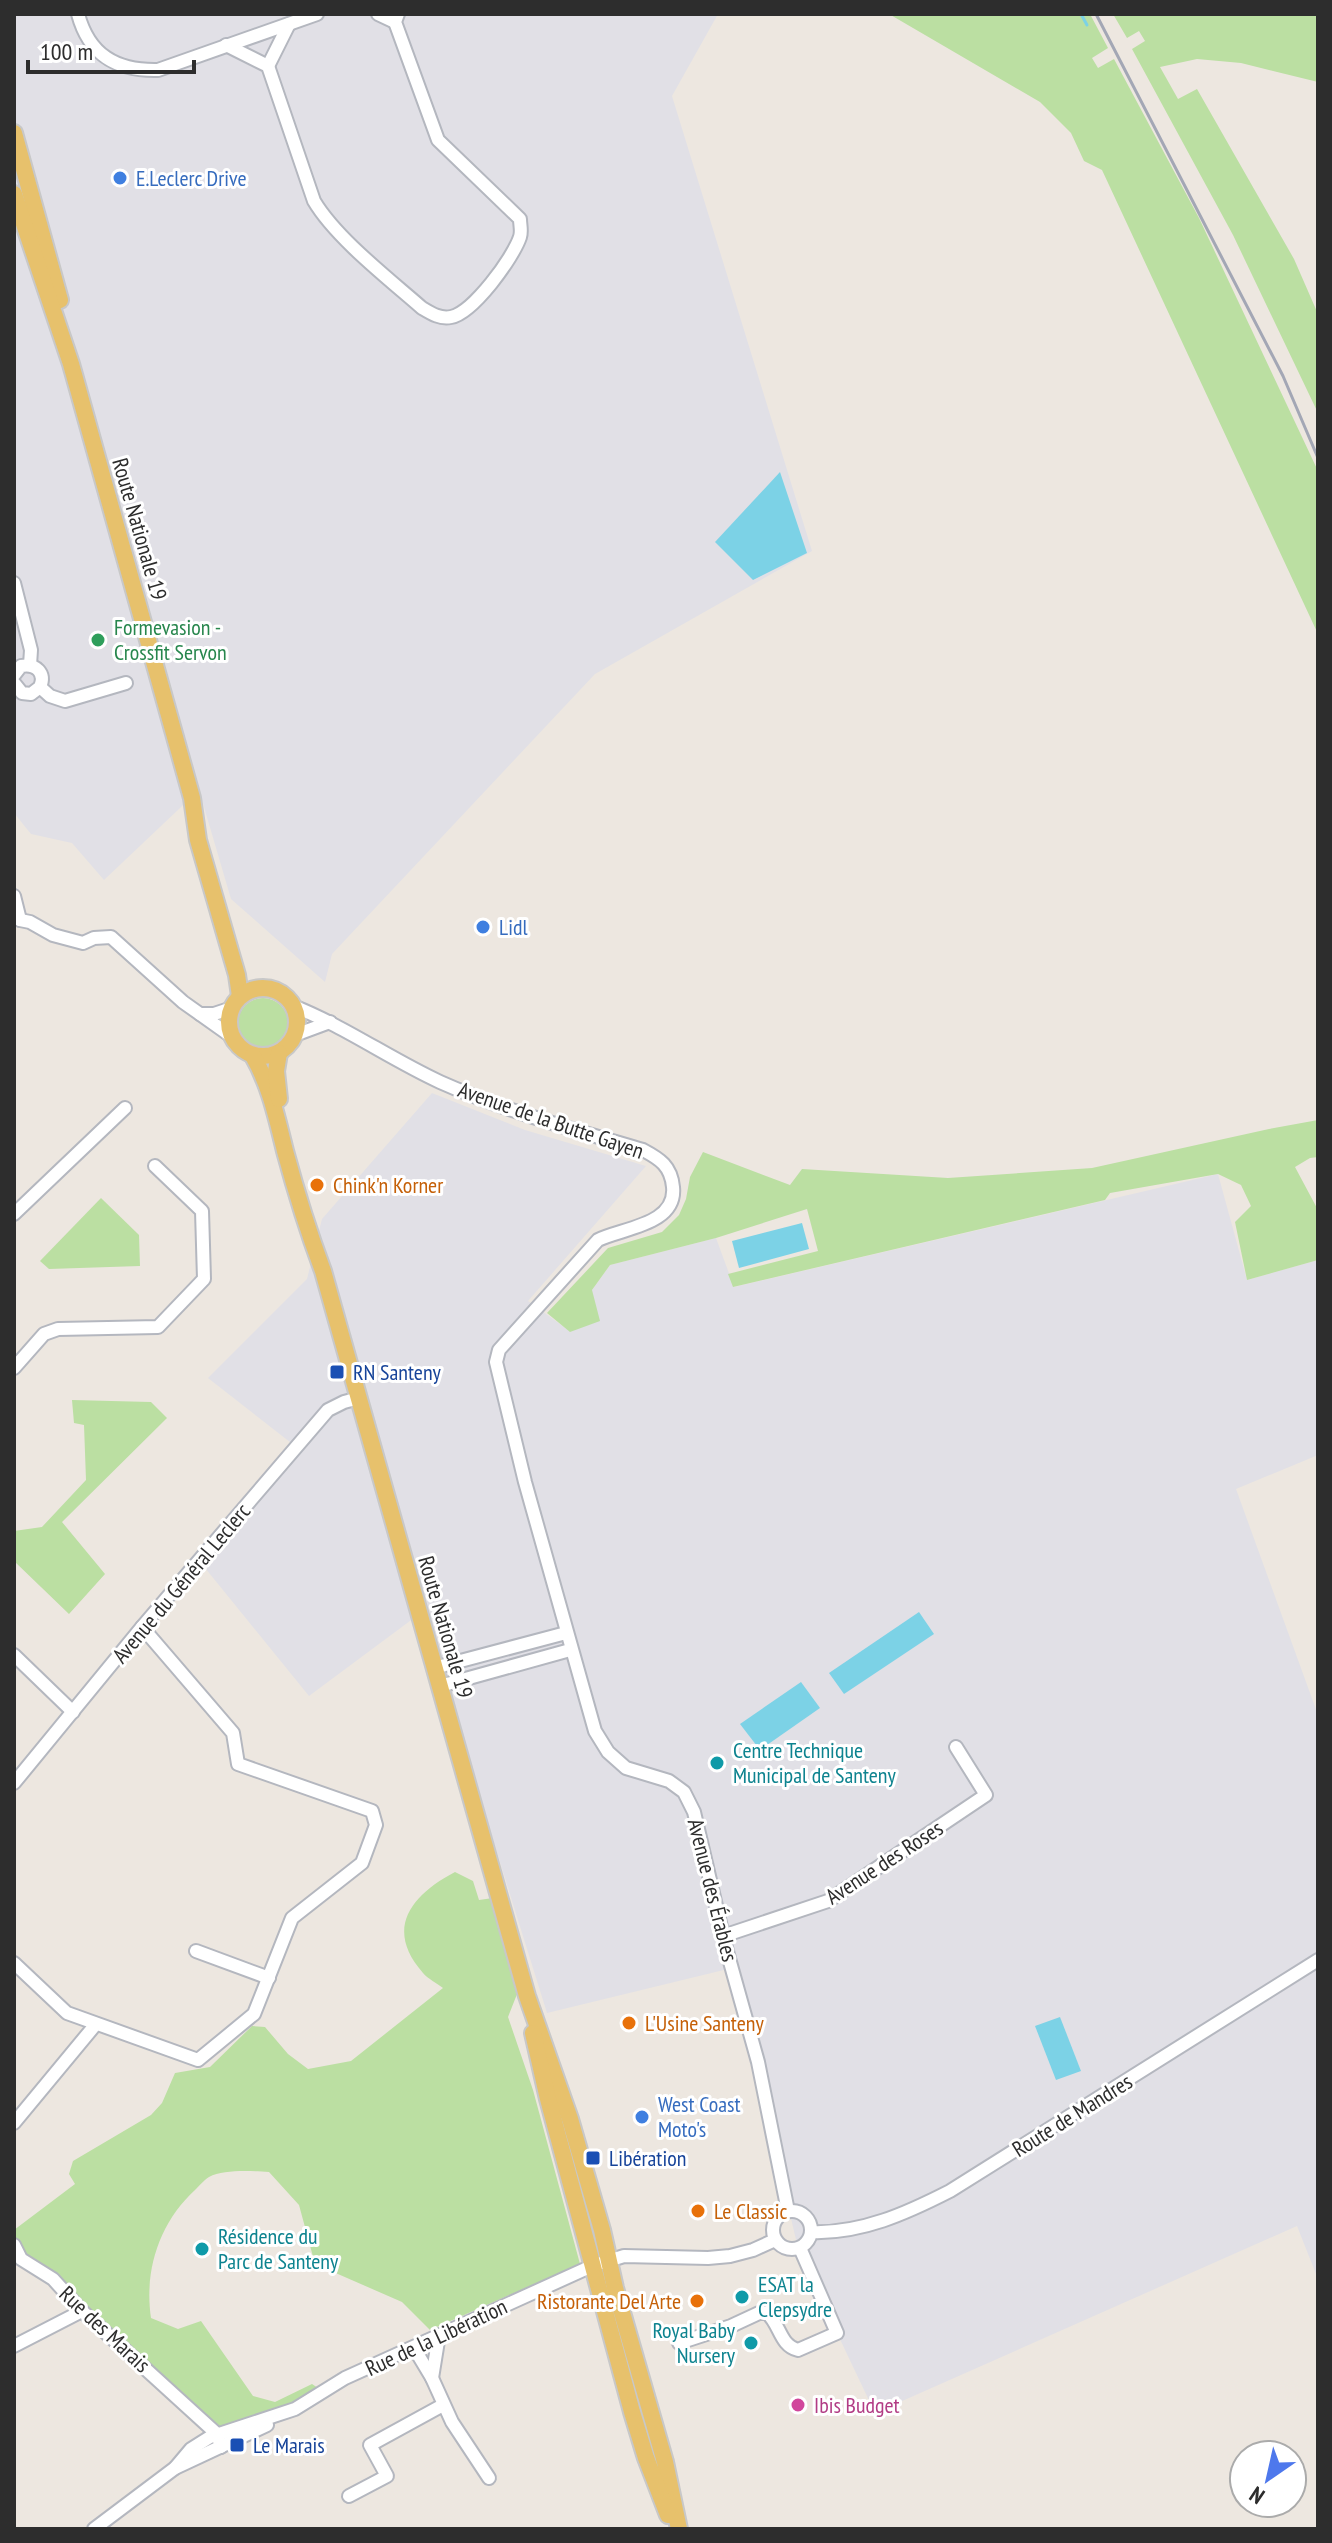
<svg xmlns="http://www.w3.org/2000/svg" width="1332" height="2543" font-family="'PT Sans Narrow',sans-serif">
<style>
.industrial{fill:#e1e0e6}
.green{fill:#bbdfa2}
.water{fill:#7cd2e6}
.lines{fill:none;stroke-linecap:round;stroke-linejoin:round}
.stream{stroke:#7cd2e6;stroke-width:3}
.minor-casing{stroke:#b4b7bf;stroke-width:16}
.major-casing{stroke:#c8c8c8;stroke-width:20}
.minor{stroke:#fff;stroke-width:12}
.major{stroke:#e7c16c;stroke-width:16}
.rail{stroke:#a3a7b5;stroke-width:3}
.shop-dot{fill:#3f7fe0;stroke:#fff;stroke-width:3}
.leisure-dot{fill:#2e9e5b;stroke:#fff;stroke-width:3}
.food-dot{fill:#e8710a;stroke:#fff;stroke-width:3}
.transit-dot{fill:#1a4fb4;stroke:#fff;stroke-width:3}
.culture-dot{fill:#0f9aa8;stroke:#fff;stroke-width:3}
.hotel-dot{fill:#d1479c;stroke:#fff;stroke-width:3}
.labels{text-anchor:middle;stroke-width:6;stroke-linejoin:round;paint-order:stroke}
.shop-label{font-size:22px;fill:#366cbe;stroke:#fff;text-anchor:start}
.street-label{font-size:22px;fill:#2d2d2d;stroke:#fff}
.leisure-label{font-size:22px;fill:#27864d;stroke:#fff;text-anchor:start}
.food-label{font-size:22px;fill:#c56008;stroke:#fff;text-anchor:start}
.transit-label{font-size:22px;fill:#164399;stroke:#fff;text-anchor:start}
.culture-label{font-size:22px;fill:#0d838f;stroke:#fff;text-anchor:start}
.hotel-label{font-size:22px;fill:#b23c85;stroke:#fff;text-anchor:start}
</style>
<rect width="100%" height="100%" fill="#ede7e0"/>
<g class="industrial">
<path d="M14 14H718L672 96 812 551 595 674 332 954 325 982 231 899 199 790 104 880 72 843 31 834 14 813Z"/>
<path d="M432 1093 525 1130 646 1166 528 1301 571 1332 592 1290 610 1265 716 1238 734 1287 1218 1174 1247 1280 1318 1260V1455L1236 1489 1318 1715V2279L1297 2226 875 2413 837 2333 797 2244 732 1968 547 2013 422 1612 309 1696 201 1563 295 1446 208 1378 307 1279 322 1219Z"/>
</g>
<g class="green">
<path d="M889 14H1090L1108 48 1092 58 1098 68 1114 59 1199 218 1318 471V634L1102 170 1084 161 1071 133 1040 102Z"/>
<path d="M1113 14H1318V82L1241 63 1197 59 1160 67 1178 99 1197 89 1294 259 1318 314V413L1233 235 1132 49 1145 41 1139 31 1127 38Z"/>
<circle cx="263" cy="1023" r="25"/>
<path d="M1318 1120V1157L1310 1158 1295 1167 1318 1210V1260L1247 1280 1235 1222 1251 1206 1241 1185 1218 1174 1110 1193 1105 1200 733 1287 728 1274 818 1251 807 1209 716 1238 610 1265 592 1290 600 1321 570 1332 547 1313 608 1248 662 1232 679 1215 686 1199 690 1177 703 1152 790 1185 802 1169 948 1178 1092 1168 1269 1129Z"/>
<path d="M101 1198 139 1235 140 1266 49 1269 40 1261Z"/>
<path d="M72 1400 151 1402 167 1418 62 1522 105 1574 69 1614 14 1561V1531L42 1527 86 1480 84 1425 74 1423Z"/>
<path d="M455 1872 473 1881 479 1900 493 1898 521 1984 508 2017 533 2090 580 2264 430 2330 402 2302 315 2264 299 2205 269 2172C252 2171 224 2169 209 2177 204 2180 199 2186 195 2190 159 2223 144 2271 151 2318L178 2329 201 2321 253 2396 275 2402 312 2384 318 2388 274 2412 220 2427 18 2253 14 2230 75 2184 69 2174 73 2161 151 2115 162 2103 175 2073 210 2067 252 2026 265 2027 288 2054 308 2069 351 2061 443 1988C437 1983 428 1979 423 1973 384 1929 411 1895 455 1872Z"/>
</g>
<g class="water">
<path d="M780 472 807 553 753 580 715 542Z"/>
<path d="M802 1223 809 1249 739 1268 732 1241Z"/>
<path d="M919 1612 934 1634 844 1694 829 1673Z"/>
<path d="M801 1682 820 1708 760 1750 740 1724Z"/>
<path d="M1060 2017 1081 2071 1056 2080 1035 2026Z"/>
</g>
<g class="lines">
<path class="stream" d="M1081 14 1087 25"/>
<g class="minor-casing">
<g id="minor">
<path d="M78 14C89 55 116 71 158 70L317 14"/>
<path d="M378 14 395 22"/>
<path d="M226 45 268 66 314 201C336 238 389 279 422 308 432 314 440 319 451 317 473 313 513 258 520 237 522 231 520 225 520 219L438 140 395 22 398 14"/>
<path d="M268 66 289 24"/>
<path d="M14 583 31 650 30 665"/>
<path d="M14 675 21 666C36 663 46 673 40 687L31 694 22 693 14 683"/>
<path d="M40 687 50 696 65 701 126 683"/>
<path d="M14 896 20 920"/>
<path d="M20 920 30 922 53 935 83 943 94 938 111 937 183 1002 231 1036"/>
<path d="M293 1006C344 1026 390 1059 440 1082 505 1111 575 1130 643 1150 660 1159 671 1166 673 1187 677 1225 622 1228 598 1240L499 1350 496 1362 525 1482 595 1731 608 1752 626 1768 669 1781 684 1792 694 1812 725 1944 758 2062 788 2211"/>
<path d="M200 1014H214L232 1008"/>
<path d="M295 1035 330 1022"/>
<path d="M14 1214 125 1108"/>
<path d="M14 1368 44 1334 58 1329 158 1327 204 1279 202 1211 155 1166"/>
<path d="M14 1655 73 1712"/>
<path d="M434 1668 566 1633"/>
<path d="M440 1686 570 1650"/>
<path d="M14 1783 142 1627 328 1410 344 1402 359 1398"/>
<path d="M723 1936 828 1901 986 1795 956 1747"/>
<path d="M196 1951 269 1978"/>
<path d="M14 1963 67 2013 198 2060 254 2014 292 1918 362 1863 376 1825 372 1811 238 1764 233 1733 142 1627"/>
<path d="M14 2123 96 2024"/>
<circle cx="792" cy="2230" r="19"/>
<path d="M811 2232C861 2234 907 2213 950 2191L1318 1960"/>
<path d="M14 2245 21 2259 53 2279 82 2311 217 2434 221 2447"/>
<path d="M679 2343 731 2326 759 2313H767C780 2324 780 2346 798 2350L837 2333 800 2248"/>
<path d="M14 2346 82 2311"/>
<path d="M414 2348 432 2378 452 2422 489 2478"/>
<path d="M432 2378 439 2335"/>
<path d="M175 2468 191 2449 210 2437 295 2409 345 2378 592 2266 624 2256 708 2258 730 2256 753 2250 775 2240"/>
<path d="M349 2496 387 2476 370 2445 443 2405"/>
<path d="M94 2529 175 2468 267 2425"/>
</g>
</g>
<g class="major-casing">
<g id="major">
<path d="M14 133 60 300"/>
<path d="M14 194 71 364 192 798 198 840 237 975 240 996"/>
<circle cx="263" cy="1022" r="34"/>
<path d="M253 1056C270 1085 277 1119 285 1151 296 1192 308 1231 323 1271L527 1996 570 2119 602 2230 615 2288 665 2462 679 2529"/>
<path d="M279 1099 276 1071 279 1053"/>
<path d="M533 2033 548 2099 632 2412 646 2458 668 2515"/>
</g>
</g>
<use href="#minor" class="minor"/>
<use href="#major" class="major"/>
<path class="rail" d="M1096 14 1283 376 1318 458"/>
</g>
<g class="shop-dot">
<circle cx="120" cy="178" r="8"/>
<circle cx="483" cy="927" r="8"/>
<circle cx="642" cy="2117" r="8"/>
</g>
<circle class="leisure-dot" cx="98" cy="640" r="8"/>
<g class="food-dot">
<circle cx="317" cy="1185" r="8"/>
<circle cx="629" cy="2023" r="8"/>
<circle cx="698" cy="2211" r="8"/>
<circle cx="697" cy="2301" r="8"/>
</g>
<g class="transit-dot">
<rect x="329" y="1364" width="16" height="16" rx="4"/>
<rect x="585" y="2150" width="16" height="16" rx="4"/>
<rect x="229" y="2437" width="16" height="16" rx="4"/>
</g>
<g class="culture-dot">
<circle cx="717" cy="1763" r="8"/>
<circle cx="202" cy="2249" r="8"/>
<circle cx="742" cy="2297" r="8"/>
<circle cx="751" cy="2343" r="8"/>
</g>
<circle class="hotel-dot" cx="798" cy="2405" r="8"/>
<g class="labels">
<g class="shop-label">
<text x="136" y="186">E.Leclerc Drive</text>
<text x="499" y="935">Lidl</text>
<text x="658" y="2112">West Coast<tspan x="658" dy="25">Moto's</tspan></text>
</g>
<g class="street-label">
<text transform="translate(140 529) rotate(74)" y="8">Route Nationale 19</text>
<text transform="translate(551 1120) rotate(19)" y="8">Avenue de la Butte Gayen</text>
<text transform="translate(181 1583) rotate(-50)" y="8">Avenue du Général Leclerc</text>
<text transform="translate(446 1627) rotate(74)" y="8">Route Nationale 19</text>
<text transform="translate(884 1862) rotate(-33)" y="8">Avenue des Roses</text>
<text transform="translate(713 1890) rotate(76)" y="8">Avenue des Érables</text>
<text transform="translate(1072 2115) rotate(-32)" y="8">Route de Mandres</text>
<text transform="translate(105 2329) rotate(43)" y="8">Rue des Marais</text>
<text transform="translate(436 2337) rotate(-25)" y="8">Rue de la Libération</text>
</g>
<g class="leisure-label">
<text x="114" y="635">Formevasion -<tspan x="114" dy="25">Crossfit Servon</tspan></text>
</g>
<g class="food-label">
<text x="333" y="1193">Chink'n Korner</text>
<text x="645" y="2031">L'Usine Santeny</text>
<text x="714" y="2219">Le Classic</text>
<text x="681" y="2309" text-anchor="end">Ristorante Del Arte</text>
</g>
<g class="transit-label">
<text x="353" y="1380">RN Santeny</text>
<text x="609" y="2166">Libération</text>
<text x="253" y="2453">Le Marais</text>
</g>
<g class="culture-label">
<text x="733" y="1758">Centre Technique<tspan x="733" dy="25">Municipal de Santeny</tspan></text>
<text x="218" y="2244">Résidence du<tspan x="218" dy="25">Parc de Santeny</tspan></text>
<text x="758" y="2292">ESAT la<tspan x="758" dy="25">Clepsydre</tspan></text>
<text x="735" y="2338" text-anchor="end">Royal Baby<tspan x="735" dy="25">Nursery</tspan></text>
</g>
<g class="hotel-label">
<text x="814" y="2413">Ibis Budget</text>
</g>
</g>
<rect width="1332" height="2543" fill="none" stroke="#2d2d2d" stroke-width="32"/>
<g transform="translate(1268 2479) rotate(214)"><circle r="38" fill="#ffffff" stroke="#ababab" stroke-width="2"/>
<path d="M0-6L14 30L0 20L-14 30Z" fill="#4e78ec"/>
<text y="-12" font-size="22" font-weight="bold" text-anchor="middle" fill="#2d2d2d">N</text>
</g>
<path d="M28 60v12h166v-12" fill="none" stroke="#2d2d2d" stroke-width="4"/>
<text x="40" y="60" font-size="24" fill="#2d2d2d" stroke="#ffffff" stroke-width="6" paint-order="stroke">100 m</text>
</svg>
